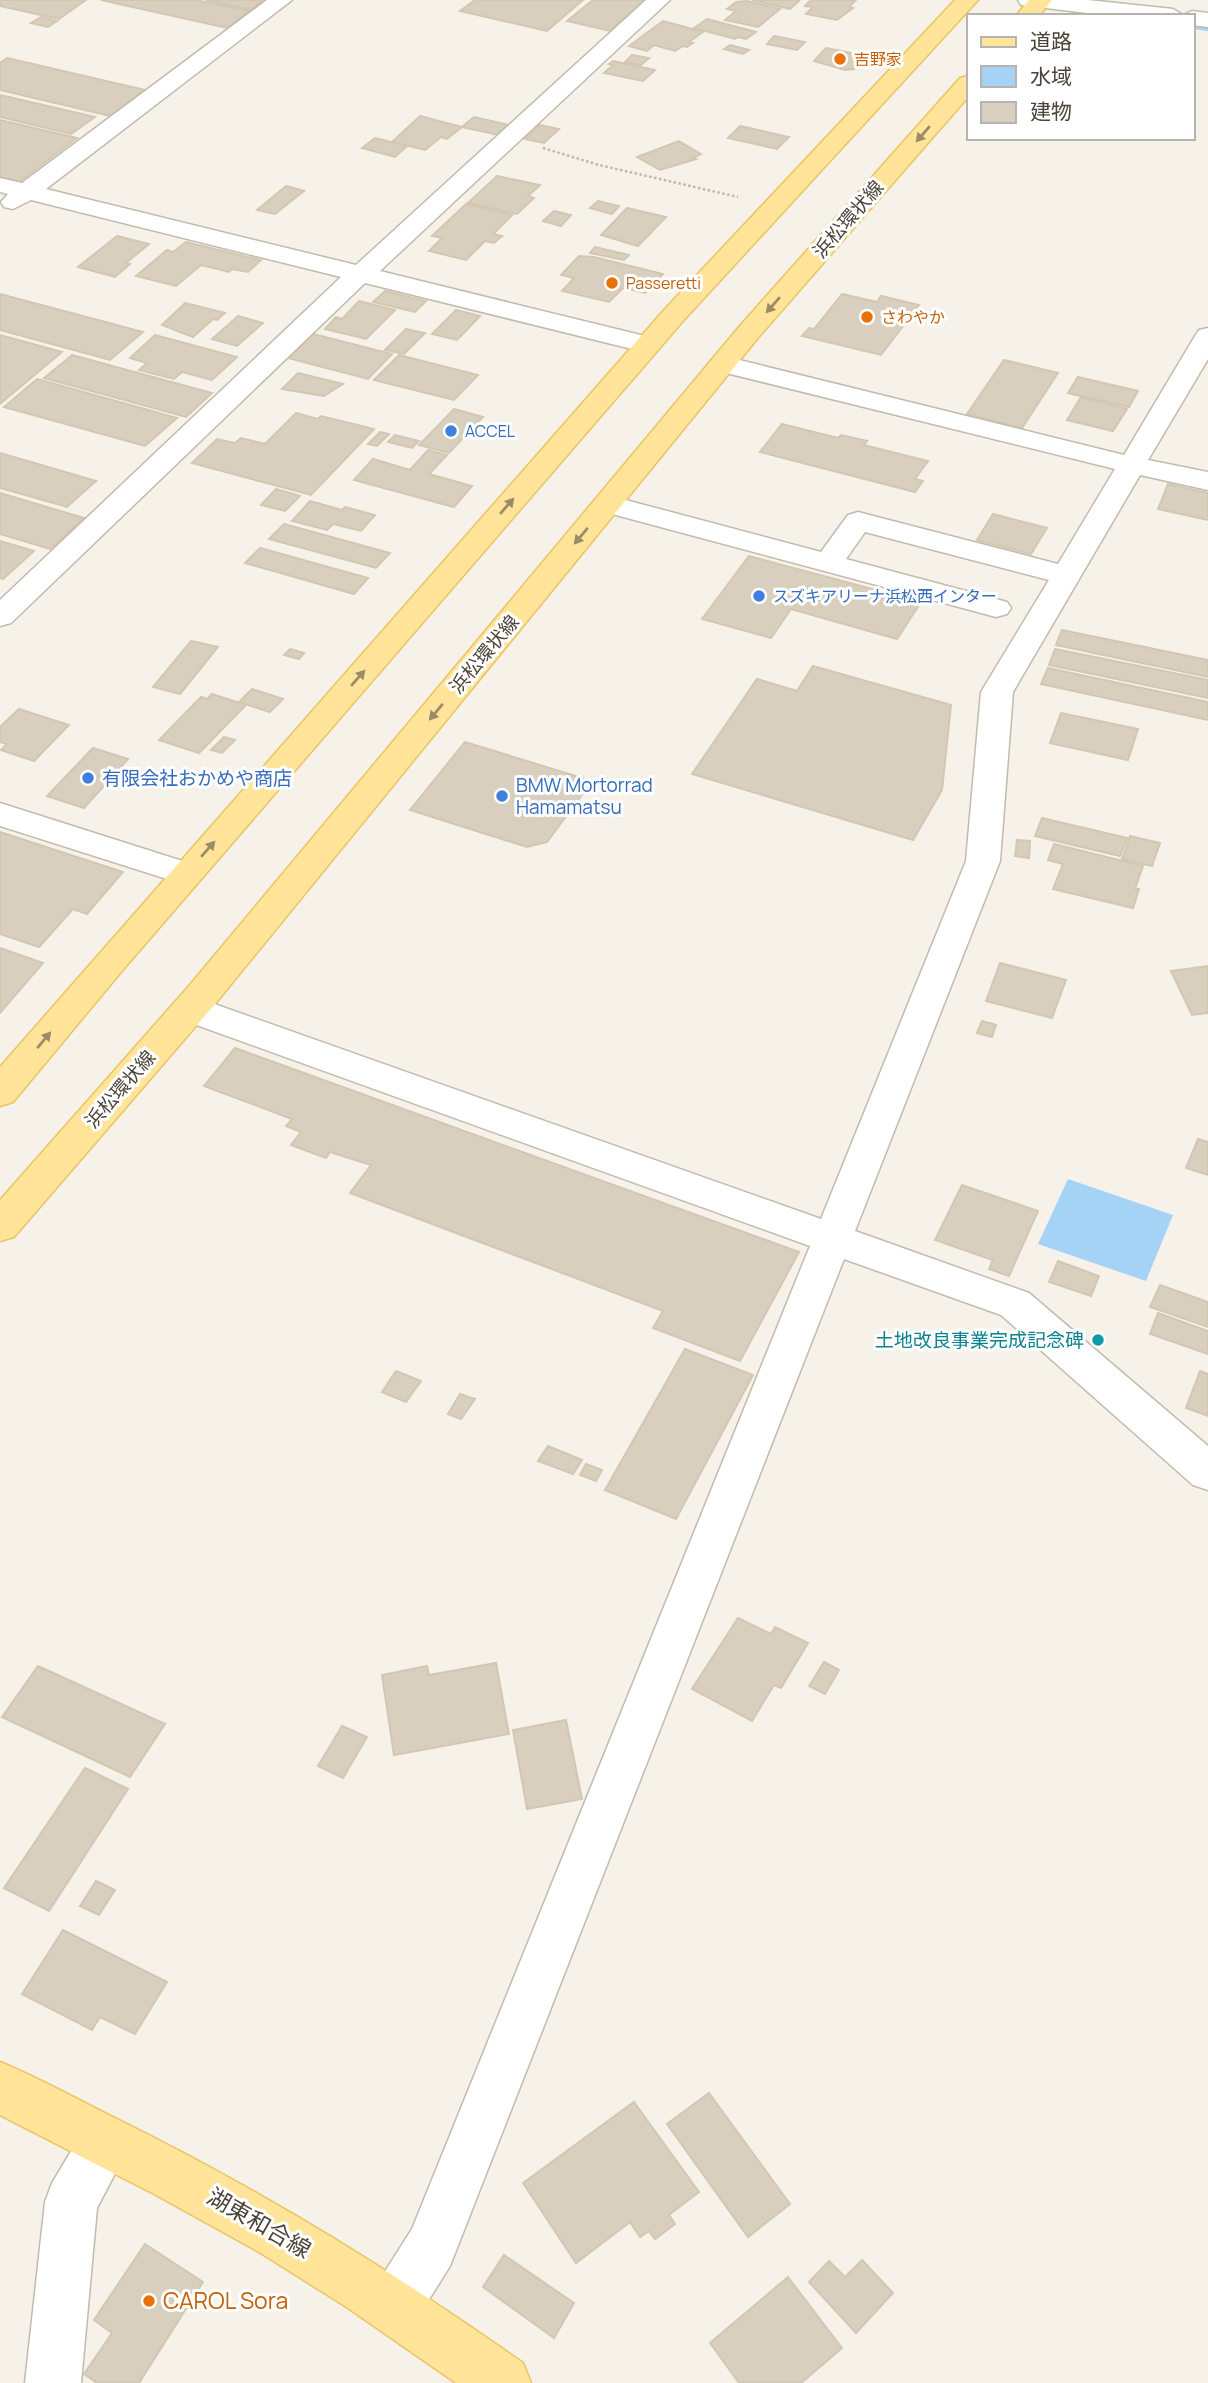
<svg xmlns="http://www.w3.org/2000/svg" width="1208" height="2383" font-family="Manrope,'Noto Sans JP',sans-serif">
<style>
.water{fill:#a4d3f5}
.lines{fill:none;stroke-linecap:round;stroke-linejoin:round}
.stream{fill:#a4d3f5;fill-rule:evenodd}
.building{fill:#d8cfbf;stroke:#d4c7b1;stroke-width:2}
.minor-casing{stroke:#c2bbac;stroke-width:3}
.major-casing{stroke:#ebc463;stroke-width:3}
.path{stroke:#c5b79c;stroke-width:2.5;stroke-dasharray:2.5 2.5;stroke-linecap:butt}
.minor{fill:#fff;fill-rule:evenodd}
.major{fill:#ffe49a;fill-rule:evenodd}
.oneway{fill:#9c8b64}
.food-dot{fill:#e8710a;stroke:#fff;stroke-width:2.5}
.shop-dot{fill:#3f7fe0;stroke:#fff;stroke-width:2.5}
.culture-dot{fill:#0f9aa8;stroke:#fff;stroke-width:2.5}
.labels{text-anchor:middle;stroke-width:6;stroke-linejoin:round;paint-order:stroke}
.far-food-label{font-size:16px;fill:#c56008;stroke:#fff;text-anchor:start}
.far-shop-label{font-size:16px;fill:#366cbe;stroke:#fff;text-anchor:start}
.street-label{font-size:19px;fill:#4b4337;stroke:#fff}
.shop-label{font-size:19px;fill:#366cbe;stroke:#fff;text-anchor:start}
.culture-label{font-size:19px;fill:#0d838f;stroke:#fff;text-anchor:end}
.near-street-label{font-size:23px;fill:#4b4337;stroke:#fff}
.near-food-label{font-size:23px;fill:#c56008;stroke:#fff;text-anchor:start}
</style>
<rect width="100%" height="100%" fill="#f6f2ea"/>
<path class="water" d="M1068 1179 1173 1215 1146 1281 1038 1244Z"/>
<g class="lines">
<g class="stream">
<path d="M1074 11 1099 16 1071 15 1070 13Z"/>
<path d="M1192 25 1208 27V31L1192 29Z"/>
</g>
</g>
<g class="building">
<path d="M0 0H86L59 19 0 6Z"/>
<path d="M101 0H195L249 11 227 28Z"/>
<path d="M205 0H263L251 10Z"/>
<path d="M475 0H583L547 31 460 11Z"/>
<path d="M593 0H645L610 31 567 21Z"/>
<path d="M752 0H797L799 1 790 9Z"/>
<path d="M811 0H856L849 7 853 8 837 20 806 14 813 7 805 6Z"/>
<path d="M747 1 780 9 758 27 725 20 736 11 727 9 736 2Z"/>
<path d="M41 17 57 21 48 27 31 23Z"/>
<path d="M707 19 756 32 746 39 738 37 735 39 694 28Z"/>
<path d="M663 21 703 32 689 42 693 43 687 47 683 46 675 51 654 45 647 51 629 46Z"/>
<path d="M774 36 805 42 797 50 767 44Z"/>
<path d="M730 45 749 50 743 54 724 49Z"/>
<path d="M826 48 866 56 854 69 845 70 814 61Z"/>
<path d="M632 55 649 58 641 65 625 62Z"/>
<path d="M7 58 145 90 110 116 0 90V63Z"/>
<path d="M613 61 655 70 643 81 604 73 613 65 609 64Z"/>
<path d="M0 95 95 117 71 134 0 117Z"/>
<path d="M420 116 462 127 447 139 441 137 425 150 392 142Z"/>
<path d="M474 117 509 125 498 135 462 127Z"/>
<path d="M0 120 77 138 19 182 0 177Z"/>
<path d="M540 125 559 129 544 143 525 139Z"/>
<path d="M740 126 789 137 777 149 728 138Z"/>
<path d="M375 138 407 146 395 157 362 148Z"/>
<path d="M679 141 701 154 692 158 696 159 660 170 637 157Z"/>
<path d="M497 176 540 185 528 196 534 198 517 214 468 203Z"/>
<path d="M286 186 304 191 275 214 257 210Z"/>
<path d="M598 201 619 206 612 214 590 208Z"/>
<path d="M466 204 512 215 493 234 502 236 494 243 485 241 466 260 429 251 442 238 432 236Z"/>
<path d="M627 208 666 217 638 246 601 235Z"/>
<path d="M554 211 571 215 561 226 543 221Z"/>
<path d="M117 236 149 244 126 263 130 264 115 277 78 267Z"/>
<path d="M186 242 261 260 248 272 232 269 229 272 201 265 176 286 136 276 167 250 173 252Z"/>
<path d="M595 247 629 255 624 260 590 253Z"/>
<path d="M579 256 594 257 663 274 645 293 623 288 609 302 562 291 574 278 561 275Z"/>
<path d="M385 291 426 301 415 312 373 302Z"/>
<path d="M0 294 143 332 110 360 0 330Z"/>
<path d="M842 294 877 302 881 296 919 305 881 355 802 336 809 328 814 329Z"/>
<path d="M359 301 395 310 366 339 325 329 336 317 342 319Z"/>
<path d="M185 303 225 313 217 320 213 319 193 337 162 325Z"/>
<path d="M456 310 480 316 457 340 432 334Z"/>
<path d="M238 316 263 323 237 346 212 339Z"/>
<path d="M406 329 425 333 404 354 385 350Z"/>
<path d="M313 334 392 354 368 379 288 358Z"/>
<path d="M0 335 62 352 0 404Z"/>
<path d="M155 335 237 357 212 380 182 372 174 379 139 370 147 363 130 358Z"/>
<path d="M72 355 212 393 186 417 44 378Z"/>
<path d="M399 355 478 375 454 400 374 380Z"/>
<path d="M1004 360 1058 373 1022 428 967 414Z"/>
<path d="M298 373 343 384 324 396 282 389Z"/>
<path d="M1078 377 1138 391 1129 407 1068 393Z"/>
<path d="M37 379 177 418 145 446 4 407Z"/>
<path d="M1081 397 1127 409 1113 431 1067 420Z"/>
<path d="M454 409 483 417 449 453 419 445Z"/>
<path d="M296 413 318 419 321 416 374 429 311 495 192 463 217 439 235 443 241 438 265 444Z"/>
<path d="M782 424 838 438 841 435 867 441 864 445 928 461 915 479 923 481 915 492 760 452Z"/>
<path d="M380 432 389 434 377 446 368 444Z"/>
<path d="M395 435 419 441 412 448 388 442Z"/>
<path d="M428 450 447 455 429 474 472 486 454 507 354 480 373 459 410 470Z"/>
<path d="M0 453 96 481 67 507 0 488Z"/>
<path d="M1168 484 1208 493V520L1158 509Z"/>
<path d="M276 489 300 496 285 511 261 505Z"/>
<path d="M0 493 84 518 50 549 0 534Z"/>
<path d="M310 501 342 510 345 507 375 515 361 531 333 524 327 530 292 521Z"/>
<path d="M993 514 1047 528 1031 554 977 540Z"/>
<path d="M284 524 390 553 376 568 269 539Z"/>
<path d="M0 541 34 551 3 579 0 578Z"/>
<path d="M260 548 368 578 354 594 245 563Z"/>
<path d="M749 556 921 602 897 639 791 609 771 638 702 619Z"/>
<path d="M1062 630 1208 660V677L1056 645Z"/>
<path d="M191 641 218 647 180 694 153 687Z"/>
<path d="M290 649 304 653 299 659 284 655Z"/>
<path d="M1055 649 1208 680V698L1049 665Z"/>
<path d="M813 666 951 705 942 790 913 840 692 774 757 679 797 691Z"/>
<path d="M1048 668 1208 702V720L1041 684Z"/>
<path d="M252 689 283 699 270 712 239 702Z"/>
<path d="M212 694 246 705 199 753 159 740 201 697 207 699Z"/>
<path d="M19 709 69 725 34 761 1 750 7 744 0 742V727Z"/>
<path d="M1061 713 1138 729 1128 760 1050 743Z"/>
<path d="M224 737 235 740 222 753 211 750Z"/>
<path d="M465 742 592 781 547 842 527 847 410 810Z"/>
<path d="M93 748 128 759 84 808 47 796Z"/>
<path d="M1042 818 1127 838 1120 856 1035 836Z"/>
<path d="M0 832 123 872 87 914 73 909 39 947 0 934Z"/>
<path d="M1130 836 1160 843 1152 866 1122 859Z"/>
<path d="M1017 840 1030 841 1029 858 1015 856Z"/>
<path d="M1054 844 1143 866 1135 889H1139L1133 908 1053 889 1063 864 1048 860Z"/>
<path d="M0 948 43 963 0 1013Z"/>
<path d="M1000 963 1066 980 1052 1018 986 1001Z"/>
<path d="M1208 966V1013L1192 1015 1171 971Z"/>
<path d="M982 1021 996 1025 992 1037 977 1033Z"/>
<path d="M235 1048 799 1252 740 1361 653 1328 663 1311 350 1193 371 1165 330 1152 326 1158 291 1145 301 1132 286 1126 292 1119 204 1086Z"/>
<path d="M1198 1139 1208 1142V1175L1186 1168Z"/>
<path d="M962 1185 1038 1211 1009 1276 989 1269 993 1260 935 1240Z"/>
<path d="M1058 1261 1099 1276 1091 1296 1049 1282Z"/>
<path d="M1160 1285 1208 1302V1327L1150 1307Z"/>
<path d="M1158 1313 1208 1331V1354L1150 1334Z"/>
<path d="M685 1349 753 1375 676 1519 605 1490Z"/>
<path d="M396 1371 421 1381 406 1402 382 1392Z"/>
<path d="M1200 1371 1208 1374V1416L1186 1408Z"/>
<path d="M460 1394 475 1399 461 1419 448 1414Z"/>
<path d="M548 1446 582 1460 573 1474 538 1461Z"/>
<path d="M586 1464 602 1470 596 1481 580 1475Z"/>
<path d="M738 1618 771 1634 775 1627 808 1643 781 1688 774 1685 752 1721 692 1689Z"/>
<path d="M824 1662 839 1670 825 1694 809 1686Z"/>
<path d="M496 1663 509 1734 394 1755 382 1675 427 1666 429 1675Z"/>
<path d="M38 1666 165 1724 130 1777 2 1717Z"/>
<path d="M566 1720 582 1799 527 1809 513 1730Z"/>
<path d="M342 1726 367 1737 343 1778 318 1766Z"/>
<path d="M85 1768 128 1789 49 1911 4 1888Z"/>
<path d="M96 1881 115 1890 99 1915 80 1906Z"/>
<path d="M63 1930 167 1982 135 2034 100 2017 92 2030 22 1994Z"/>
<path d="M709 2093 790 2204 748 2237 667 2124Z"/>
<path d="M634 2102 699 2192 669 2215 675 2224 655 2239 649 2231 640 2237 630 2222 576 2263 523 2183Z"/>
<path d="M145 2244 203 2282 139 2383H97L84 2374 112 2333 94 2320Z"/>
<path d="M504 2255 574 2303 554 2338 483 2287Z"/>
<path d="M862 2260 893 2293 856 2333 809 2282 829 2261 845 2277Z"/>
<path d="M788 2277 842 2348 801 2383H739L710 2343Z"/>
</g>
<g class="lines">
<g class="minor-casing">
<g id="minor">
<path d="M267 0H292L46 189 356 265 646 0H670L380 271 657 339 661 345 657 351 648 353 365 283 11 623 0 626V600L341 277 31 200 13 209 4 207 1 202 8 194 0 192V178L22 183Z"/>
<path d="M1018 0H1088L1173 9 1183 15 1192 11 1208 13V27L1192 25V16H1112L1029 6 1021 5Z"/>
<path d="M1208 328V359L1148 460 1208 472V490L1140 475 1013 692 1000 861 855 1231 1029 1293 1208 1446V1490L1193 1485 1001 1315 844 1259 450 2266 413 2325 394 2333 375 2325 367 2306 375 2287 412 2229 810 1246 177 1018 172 1009 177 1000 190 996 203 1000 821 1219 966 861 981 692 1049 580 865 532 846 559 1007 602 1011 608 1007 614 996 617 597 510 593 504 597 498 607 495 821 552 848 515 858 512 1058 564 1115 469 714 370 710 364 714 358 723 356 1124 455 1195 336 1199 330Z"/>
<path d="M0 803 198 866 203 874 198 882 186 885 0 826Z"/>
<path d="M106 2115 124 2123 132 2141 97 2208 81 2383H25L45 2202 52 2183 88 2123Z"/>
</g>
</g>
<g class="major-casing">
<g id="major">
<path d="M955 0H978L683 321 121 972 13 1102 0 1106V1067L665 309Z"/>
<path d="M1029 0H1052L1039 16H1016Z"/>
<path d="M968 76V97L757 339 215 1004 14 1237 0 1241V1200L189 986 739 327 960 78Z"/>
<path d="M0 2062C41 2079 80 2101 119 2120 261 2190 394 2272 523 2363L531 2383H456L345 2306 259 2252 156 2195 0 2115Z"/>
</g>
</g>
<path class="path" d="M543 148 599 165 738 197"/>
<use href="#minor" class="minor"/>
<use href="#major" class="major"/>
</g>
<defs><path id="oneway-solid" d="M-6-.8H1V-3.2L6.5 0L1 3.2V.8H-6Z" transform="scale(1.75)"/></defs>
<g class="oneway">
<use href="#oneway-solid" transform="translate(923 134) rotate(131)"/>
<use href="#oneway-solid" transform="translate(773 305) rotate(131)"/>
<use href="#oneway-solid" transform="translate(507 506) rotate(-49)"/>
<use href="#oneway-solid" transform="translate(581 536) rotate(130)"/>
<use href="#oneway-solid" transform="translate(358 678) rotate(-49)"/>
<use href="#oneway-solid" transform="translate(436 712) rotate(130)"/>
<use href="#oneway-solid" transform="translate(208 849) rotate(-49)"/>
<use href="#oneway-solid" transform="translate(44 1040) rotate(-50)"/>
</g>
<g class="food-dot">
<circle cx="840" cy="59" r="7"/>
<circle cx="612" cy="283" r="7"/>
<circle cx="867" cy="317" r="7"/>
<circle cx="149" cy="2301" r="7"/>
</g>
<g class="shop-dot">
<circle cx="451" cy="431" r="7"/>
<circle cx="759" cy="596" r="7"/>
<circle cx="88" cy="778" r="7"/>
<circle cx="502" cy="796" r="7"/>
</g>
<circle class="culture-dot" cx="1098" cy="1340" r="7"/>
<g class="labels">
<g class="far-food-label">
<text x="854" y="65">吉野家</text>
<text x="626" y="289">Passeretti</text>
<text x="881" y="323">さわやか</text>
</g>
<g class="far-shop-label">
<text x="465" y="437">ACCEL</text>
<text x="773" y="602">スズキアリーナ浜松西インター</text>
</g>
<g class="street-label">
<text transform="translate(848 219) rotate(-49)" y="7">浜松環状線</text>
<text transform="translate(484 654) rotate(-50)" y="7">浜松環状線</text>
<text transform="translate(120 1089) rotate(-49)" y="7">浜松環状線</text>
</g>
<g class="shop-label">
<text x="102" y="785">有限会社おかめや商店</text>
<text x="516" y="792">BMW Mortorrad<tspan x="516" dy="22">Hamamatsu</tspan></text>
</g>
<g class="culture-label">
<text x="1084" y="1347">土地改良事業完成記念碑</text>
</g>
<g class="near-street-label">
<text transform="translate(259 2223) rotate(30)" y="8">湖東和合線</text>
</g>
<g class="near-food-label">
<text x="163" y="2309">CAROL Sora</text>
</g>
</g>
<rect x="967" y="14" width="228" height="126" fill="#ffffff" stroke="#b7b4af" stroke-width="2"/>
<rect x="981" y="37" width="35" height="10" fill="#ffe49a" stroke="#b7b4af" stroke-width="2"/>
<text x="1030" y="49" font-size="21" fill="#4b4337">道路</text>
<rect x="981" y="66" width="35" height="21" fill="#a4d3f5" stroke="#b7b4af" stroke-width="2"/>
<text x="1030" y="84" font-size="21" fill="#4b4337">水域</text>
<rect x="981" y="102" width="35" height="21" fill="#d8cfbf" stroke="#b7b4af" stroke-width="2"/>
<text x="1030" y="119" font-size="21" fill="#4b4337">建物</text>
</svg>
